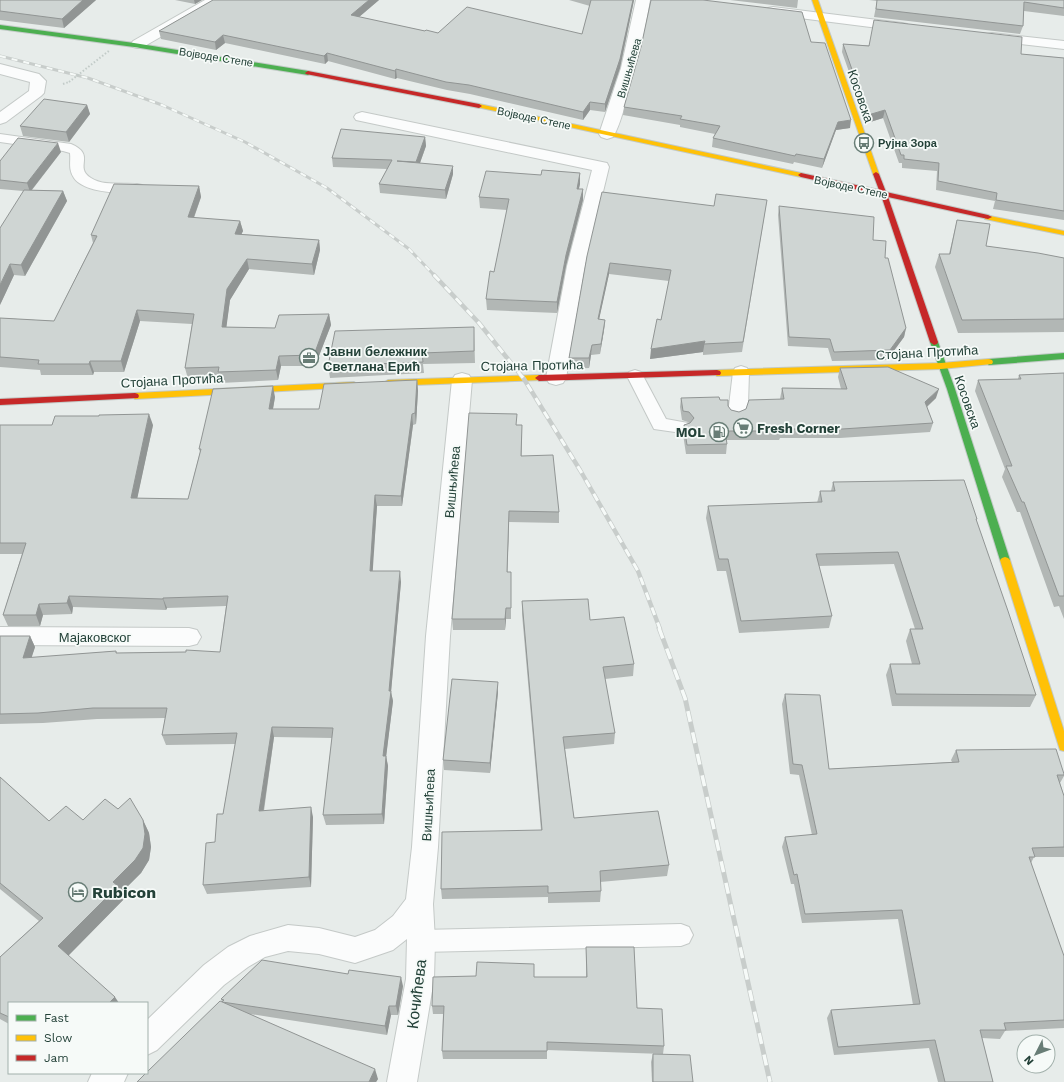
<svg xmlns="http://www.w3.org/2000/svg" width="1064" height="1082" font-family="'Work Sans',sans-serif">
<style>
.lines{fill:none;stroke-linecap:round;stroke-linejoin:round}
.lane-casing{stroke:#c4c9c7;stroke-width:2}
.street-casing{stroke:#c4c9c7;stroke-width:2}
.fast-casing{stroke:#c2cac7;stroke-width:2}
.slow-casing{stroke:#c2cac7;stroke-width:2}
.jam-casing{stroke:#c2cac7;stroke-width:2}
.path{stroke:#c2cbc8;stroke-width:2;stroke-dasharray:1.5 2;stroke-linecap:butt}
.lane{fill:#fbfcfc;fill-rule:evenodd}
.street{fill:#fbfcfc;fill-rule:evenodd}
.fast{fill:#4caf50;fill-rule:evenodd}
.slow{fill:#ffc107;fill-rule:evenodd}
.jam{fill:#c62828;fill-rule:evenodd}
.rail-far2-casing{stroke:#c8cdcb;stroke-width:3}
.rail-far1-casing{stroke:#c8cdcb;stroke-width:4.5}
.rail-casing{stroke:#c8cdcb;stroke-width:5}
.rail-far2{stroke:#f6faf8;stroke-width:2;stroke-dasharray:6;stroke-linecap:butt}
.rail-far1{stroke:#f6faf8;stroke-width:3;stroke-dasharray:8;stroke-linecap:butt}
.rail{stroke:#f6faf8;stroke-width:3.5;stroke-dasharray:11;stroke-linecap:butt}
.path-bridge{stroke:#c2cbc8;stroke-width:2;stroke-dasharray:1.5 2;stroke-linecap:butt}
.wall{fill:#b2b7b5}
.shaded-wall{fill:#919594}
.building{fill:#cfd5d3;stroke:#919594}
.labels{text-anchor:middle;stroke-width:3.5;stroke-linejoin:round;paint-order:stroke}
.far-street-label{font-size:11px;fill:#234138;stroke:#f6faf8}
.far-poi-label{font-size:11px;font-weight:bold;fill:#234138;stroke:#f6faf8;text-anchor:start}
.street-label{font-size:13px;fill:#234138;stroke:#f6faf8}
.poi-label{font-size:13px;font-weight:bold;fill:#234138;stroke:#f6faf8;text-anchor:start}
.near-poi-label{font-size:16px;font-weight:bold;fill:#234138;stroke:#f6faf8;text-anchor:start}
.near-street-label{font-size:16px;fill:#234138;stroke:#f6faf8}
</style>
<rect width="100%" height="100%" fill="#e7ecea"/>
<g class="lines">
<g class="lane-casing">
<g id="lane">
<path d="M0 134 71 144C97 155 73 167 91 178 103 186 123 183 137 184L142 185 144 188 142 191C126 195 84 193 74 178 68 169 71 162 70 153L63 151 0 142Z"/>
<path d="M741 366 747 368 749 372 748 404 743 418 737 420 731 418 728 414 733 372 735 368Z"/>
<path d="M635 370 641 372 666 419 688 423 691 427 688 431 682 433 654 429 627 376 629 372Z"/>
<path d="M681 924 689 927 693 935 689 943 681 946 421 952 413 949 409 941 413 933 421 930Z"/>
</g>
</g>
<g class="street-casing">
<g id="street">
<path d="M205 0H222L220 3 143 47 138 48 133 47 131 44 133 41Z"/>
<path d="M636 0H650C644 37 636 73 624 109 621 118 618 129 613 137L607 139 601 137 599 134 621 68Z"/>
<path d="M773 7 902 23 907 24 909 27 907 30 902 31 768 14 766 11 768 8Z"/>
<path d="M992 33 1064 41V49L987 40 985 37 987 34Z"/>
<path d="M0 64 39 74 46 81 44 93 41 96 6 122 0 124V112L29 91 30 82 0 74Z"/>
<path d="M362 112 607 163 609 167 585 266 566 378 563 383 556 385 549 383 546 378 567 266 592 170 356 120 354 117 356 114Z"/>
<path d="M462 373 469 375 472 380 450 636 438 847 433 904 435 941 434 979 417 1082H387L406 979 407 939 393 950 355 963 319 954 288 951 265 957 248 967 224 985 157 1050 147 1055V1020L204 965 228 947 250 936 288 925 319 928 355 937 375 930 393 916 406 899 412 847 426 636 452 380 455 375Z"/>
<path d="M0 627 189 628 197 630 201 637 197 644 189 646 0 645Z"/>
<path d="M92 1073H128L124 1082H88Z"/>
</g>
</g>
<g class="fast-casing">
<g id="fast">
<path d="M0 25 134 43 308 71 311 73 308 75 134 47 0 29Z"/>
<path d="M934 339 938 342 955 389 1010 560 1008 562H1002L1000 560 947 389 930 342Z"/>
<path d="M1064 353V359L989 365 985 362 989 359Z"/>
</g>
</g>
<g class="slow-casing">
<g id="slow">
<path d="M812 0H818L879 174 878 175H874L873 174Z"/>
<path d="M479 104 801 173 804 175 801 177 477 107V105Z"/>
<path d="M985 215 1064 231V235L985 219Z"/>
<path d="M989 359 992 360 993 362 992 364 941 369 717 376 713 373 717 370 941 363Z"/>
<path d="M539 375 543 378 542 380 388 386 384 383 388 380Z"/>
<path d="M354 382 358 385 357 387 135 399 131 396 135 393Z"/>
<path d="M1005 557 1008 558 1010 560 1064 731V751L1060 750 1059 747 1000 560 1002 558Z"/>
</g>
</g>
<g class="jam-casing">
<g id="jam">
<path d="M308 71 479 104 482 106 479 108 306 74 305 73Z"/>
<path d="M876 172 879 174 886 192 988 215 992 217 988 219 888 197 938 342 937 344 934 345 930 342 881 195 801 177 798 175 801 173 879 190 873 174Z"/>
<path d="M717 370 720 371 721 373 720 375 539 381 535 378 539 375Z"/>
<path d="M135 393 138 394 139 396 138 398 0 405V399Z"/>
</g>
</g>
<path class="path" d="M63 84 69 82"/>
<use href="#lane" class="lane"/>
<use href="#street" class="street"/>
<use href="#fast" class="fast"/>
<use href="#slow" class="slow"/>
<use href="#jam" class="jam"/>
<g class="rail-far2-casing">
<path id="rail-far2" d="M0 56 88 78 162 105 245 142 327 188 409 249 435 276"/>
</g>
<g class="rail-far1-casing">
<path id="rail-far1" d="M434 275 479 323 524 379 580 470 638 571 660 629"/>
</g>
<g class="rail-casing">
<path id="rail" d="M659 628 685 698 770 1082"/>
</g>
<use href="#rail-far2" class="rail-far2"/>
<use href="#rail-far1" class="rail-far1"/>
<use href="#rail" class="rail"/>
<path class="path-bridge" d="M69 82 110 50"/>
</g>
<g class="wall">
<path d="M0 0H96L64 28 0 20Z"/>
<path d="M175 0H202L195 4Z"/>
<path d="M213 0H379L359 17 425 31 438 33 582 34 590 6 569 0H634L620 68 605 112 590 110 583 120 470 94 447 90 397 78 395 79 328 61 325 64 225 43 216 50 161 39 159 31Z"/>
<path d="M730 0H798L797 8Z"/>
<path d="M869 0H1064V16L1024 11 1023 26 1020 34 874 17 877 1Z"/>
<path d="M811 42 850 128 836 130 822 168 794 162 793 164 712 147 713 138 715 134 680 127V125L623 115 624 107 641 47Z"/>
<path d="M843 44 1021 54 1064 58V220L993 209 995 201 936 190 937 171 902 168V163H899L883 118 867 123 842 52Z"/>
<path d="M87 105 90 114 69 142 23 136 20 126Z"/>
<path d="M425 137 426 146 420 163 453 174 446 199 380 193 379 184 387 169 333 167 332 158Z"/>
<path d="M61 152 32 190 63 191 67 201 25 276 14 275 0 305 23 191 0 189V161Z"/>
<path d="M580 173V184L579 189H583V200L566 266 557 313 487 310 486 299 494 272 507 210 480 208 479 197 541 175Z"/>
<path d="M199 186 201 197 194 218 240 221 243 231 241 234 319 240 320 250 314 275 249 269 230 300 226 327 275 328 329 314 331 325 315 366H281L278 380 220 383 219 377 188 379 185 368 192 324 140 321 124 372H94L93 375H41L40 370 0 367V318L54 321 93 243 91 235Z"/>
<path d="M767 200 742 352 703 355V352L650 359 661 320 669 281 609 274 599 319 605 320 604 330 600 354 591 355 589 368 569 369V358L587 256 714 206Z"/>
<path d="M779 206 873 240 885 258 906 328 904 337 887 360 832 361 828 348 788 346 778 215Z"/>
<path d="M957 220 986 246 1064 258V332L958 333 935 267 939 254H949Z"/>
<path d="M474 327 475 363 423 364 424 373 330 378 328 366Z"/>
<path d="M840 368 936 398 927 407 933 423 930 432 840 438H780L779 440H726L727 444 726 454H686L683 434 684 425 689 423 688 422 682 420 680 407 681 398 720 400 728 406 731 410 739 412 780 399 782 388 841 389 838 377Z"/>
<path d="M1064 373V619L1059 606 1054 607 1020 512H1017L1002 477 1005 469 975 391 978 380 1018 379 1019 375Z"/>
<path d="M417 380 418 391 416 424 413 425 402 506H377L372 571 401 582 391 692 393 701 386 756 388 766 384 824 326 825 323 815 332 738 274 737 264 811 313 817 311 887 207 894 203 885 223 814 235 744 166 745 162 735 165 718 97 719 43 723 0 724V636H30L35 647 31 658 116 651 117 653 220 652 226 606 167 608 166 610 73 607 72 614 43 615 40 626H8L3 615 22 554H0V425H153L137 498 188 499 200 452 199 449 275 397 273 409H319Z"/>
<path d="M517 425 522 437 521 456 559 512V523L509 522 507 572H511V619H506L505 630H453L452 619Z"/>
<path d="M833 482 977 519 976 521 1036 695 1030 707 892 706 886 675 890 664H912L906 641 910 629H915L894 564 819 566 832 616 829 628 739 633 726 571H717L706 518 708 506 817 503 820 491H831Z"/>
<path d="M522 601 590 620 634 664 633 676 605 679 615 733 614 744 565 749 574 818 669 865 667 876 600 882 601 891 600 902 548 903V897L442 899 441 889 541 830 522 614Z"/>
<path d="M498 692 490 773 444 770 443 760Z"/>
<path d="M785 694 829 769 952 762 951 760 956 750 1064 774V776L1060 783 1064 796V857H1034L1031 863 1064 956V1028L1005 1031 1000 1039 982 1038 993 1082H938L929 1048 834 1055 827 1018 831 1010 913 1005 898 919 802 923 794 884H791L782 847 785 837 812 835 799 775 790 774 782 704Z"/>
<path d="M0 777 49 821 83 820 118 809 143 820 149 833 151 847 149 860 141 873 122 892 125 898 69 955 9 1003V1024L0 1019V957L39 921 0 889Z"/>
<path d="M586 947 637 1008 664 1046 663 1054 547 1050V1059H443L442 1051 443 1014H433L432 1006 534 977H586Z"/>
<path d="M403 986 398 1015H391L387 1035 250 1014 378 1079 376 1082H137L222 1002 221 999Z"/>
<path d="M653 1054 693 1082H652L651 1062Z"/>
</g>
<g class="shaded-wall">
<path d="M83 0H96L64 28 62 19Z"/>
<path d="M194 0H202L195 4Z"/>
<path d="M369 0H379L352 23 351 15Z"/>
<path d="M633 0H634L620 68 605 112V104Z"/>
<path d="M223 35 225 43 216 50 215 42Z"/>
<path d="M327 53 328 61 325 64 324 56Z"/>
<path d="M396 69 397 78 395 79V71Z"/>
<path d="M590 102V110L583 120V112Z"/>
<path d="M87 105 90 114 69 142 66 132Z"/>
<path d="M885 110 883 118 867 123 868 115Z"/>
<path d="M851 120 850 128 836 130 822 168 824 159 838 122Z"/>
<path d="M425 137 426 146 417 171 416 162Z"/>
<path d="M58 143 61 152 30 192 27 183Z"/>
<path d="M453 166V174L446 199 445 190Z"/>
<path d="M580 173V184L576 199 577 189Z"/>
<path d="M199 186 201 197 190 228 188 217Z"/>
<path d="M583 189V200L566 266 557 313V302L566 255Z"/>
<path d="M63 191 67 201 25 276 21 265Z"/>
<path d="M240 221 243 231 237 244 235 234Z"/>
<path d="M319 240 320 250 314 275 312 264Z"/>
<path d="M247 259 249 269 230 300 225 338 222 327 227 289Z"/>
<path d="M610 263 609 274 597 329 598 319Z"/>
<path d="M10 264 14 275 0 305V285Z"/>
<path d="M137 310 140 321 124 372 121 361Z"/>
<path d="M329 314 331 325 315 366 314 355Z"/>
<path d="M605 320 604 330 600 354 601 344Z"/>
<path d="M906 328 904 337 887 360 890 350Z"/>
<path d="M705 341 703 352 650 359 651 349Z"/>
<path d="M592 345 591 355 589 368V358Z"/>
<path d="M279 356 281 366 278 380 276 370Z"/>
<path d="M90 361 94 372 93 375 89 364Z"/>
<path d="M417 380 418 391 416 424 415 413Z"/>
<path d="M273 386 275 397 271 420 269 409Z"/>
<path d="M939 389 936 398 922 411 925 402Z"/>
<path d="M149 414 153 425 135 509 131 498Z"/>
<path d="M412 414 413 425 402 506 401 496Z"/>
<path d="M522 425V437L521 467V456Z"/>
<path d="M375 495 377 506 372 582 370 571Z"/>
<path d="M509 511V522L507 582V572Z"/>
<path d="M400 571 401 582 391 692 393 701 385 766 383 756Z"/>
<path d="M69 596 73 607 72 614 67 603Z"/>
<path d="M163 598 167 608 166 610 163 599Z"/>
<path d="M39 604 43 615 40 626 36 615Z"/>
<path d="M506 608V619L505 630V619Z"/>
<path d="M30 636 35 647 28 669 23 658Z"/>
<path d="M498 682V692L490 773V763Z"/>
<path d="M272 727 274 737 262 821 259 811Z"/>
<path d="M386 756 388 766 384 824 382 814Z"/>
<path d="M311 807 313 817 311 887 309 877Z"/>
<path d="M143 820 149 833 151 847 149 860 141 873 122 892 125 898 66 958 58 946 113 882Z"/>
<path d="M401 977 403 986 398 1015 396 1006Z"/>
<path d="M115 997 119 1003H109Z"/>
<path d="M389 1006 391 1015 387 1035 385 1026Z"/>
<path d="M375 1069 378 1079 376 1082H369Z"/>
</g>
<g class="building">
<path d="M0 0H83L62 19 0 11Z"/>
<path d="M213 0H369L351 15 425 31 426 30 438 33 467 7 582 34 591 0H633L620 59 605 104 590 102 583 112 469 85 446 82 396 69 395 71 327 53 324 56 223 35 215 42 159 31Z"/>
<path d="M651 0H703L802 12 811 42 825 43 851 120 838 122 824 159 796 154 795 156 713 138 720 126 680 119 682 116 624 107 641 47Z"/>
<path d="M877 0H1064V8L1024 2 1023 26 876 9Z"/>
<path d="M874 20 1022 37 1021 54 1064 58V211L996 200 997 193 938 181 939 163 904 159V155H901L885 110 868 115 843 44 869 46Z"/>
<path d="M44 99 87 105 66 132 20 126Z"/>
<path d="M341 129 425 137 416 162 397 161 453 166 445 190 379 184 392 160 332 158Z"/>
<path d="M18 138 58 143 27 183 0 180V161Z"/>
<path d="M542 170 580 173 577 189H583L566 255 557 302 486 299 490 271 494 272 509 199 479 197 486 171 541 175Z"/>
<path d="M114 184 199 186 188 217 240 221 235 234 319 240 312 264 247 259 227 289 222 327 275 328 279 315 329 314 314 355 279 356 276 370 218 372 219 367 185 368 194 314 137 310 121 361H90L89 364H38L39 360 0 357V318L54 321 97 236 91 235Z"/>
<path d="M24 190 63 191 21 265 10 264 0 285V228Z"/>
<path d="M602 192 714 206 716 194 767 200 743 342 704 344 705 341 651 349 657 319 661 320 671 270 610 263 598 319 605 320 601 344 592 345 589 358H569L587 256Z"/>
<path d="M779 206 874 217 873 240 886 241 885 258H888L906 328 890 350 834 352 830 339 789 337Z"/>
<path d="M957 220 990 224 986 246 1038 253 1064 258V319L962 320 939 254H950Z"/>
<path d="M474 327V351L422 353 423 362 328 366 335 331Z"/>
<path d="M888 367 939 389 925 402 933 423 842 429H781V431H725L727 444 687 445 684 425 690 423 694 418 689 412 683 411 681 398 719 397 720 400H728V406L731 410 739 412 746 409 749 400 784 399 782 388 847 389 840 368Z"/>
<path d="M1064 373V596H1059L1024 502H1022L1006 466H1012L978 380 1021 379 1019 375Z"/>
<path d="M417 380 415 413 412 414 401 496 375 495 370 571H400L389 691H391L383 756H386L382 814 323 815 333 728 272 727 259 811 311 807 309 877 203 885 206 843 215 842 217 814H223L237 733 162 735 167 708H93L38 713 0 714V636H30L23 658 116 651V653L186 652V650L220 652 228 596 163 598V599L69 596 67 603 39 604 36 615H3L26 543H0V425H52L55 416H99V415L149 414 131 498 188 499 201 449H199L213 389 273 386 269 409H319L324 384Z"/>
<path d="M469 413 517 414 516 425H522L521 456 553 455 559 512 509 511 507 572H511V608H506L505 619H452Z"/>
<path d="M964 480 977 519H976L1008 611 1036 695 896 694 890 664H920L910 629H923L898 552 816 554 832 616 741 621 728 559H719L708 506 822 502 820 491H835L833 482Z"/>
<path d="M588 599 590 620 624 617 634 664 603 667 615 733 563 737 574 818 658 811 669 865 600 871 601 891 548 893V886L441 889 442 832 542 830 522 601Z"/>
<path d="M452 679 498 682 490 763 443 760Z"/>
<path d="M785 694 820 695 829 769 959 762 956 750 1056 749 1064 774V775H1057L1064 796V847L1032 848 1035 857H1029L1064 956V1020L1004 1023 1006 1030H980L993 1082H945L935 1040 838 1047 831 1010 920 1004 902 910 805 914 797 874 794 875 785 837 817 834 802 765 793 764Z"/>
<path d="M0 777 49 821 66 806 83 820 105 799 118 809 130 798 143 820 145 834 143 848 135 860 113 882 118 886 58 946 115 997 109 1003H9V1017L0 1013V957L43 918 0 883Z"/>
<path d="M586 947H634L637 1008 662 1009 664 1046 547 1042V1051H442L444 1006H432L433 977 476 976 477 962 534 964V977H587Z"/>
<path d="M262 960 348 974 349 970 401 977 396 1006H389L385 1026 222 1002 224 1000 221 999Z"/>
<path d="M220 1001 375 1069 369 1082H137L146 1073H147V1072Z"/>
<path d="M653 1054 690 1055 693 1082H653Z"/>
</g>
<defs>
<g id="bus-ring" transform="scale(1)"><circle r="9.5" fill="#f6faf8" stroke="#687d76" stroke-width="1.5"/><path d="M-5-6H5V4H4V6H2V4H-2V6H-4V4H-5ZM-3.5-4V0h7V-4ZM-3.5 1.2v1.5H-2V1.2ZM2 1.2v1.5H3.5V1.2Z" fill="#687d76"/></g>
<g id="office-ring" transform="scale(1)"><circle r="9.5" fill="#f6faf8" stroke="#687d76" stroke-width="1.5"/><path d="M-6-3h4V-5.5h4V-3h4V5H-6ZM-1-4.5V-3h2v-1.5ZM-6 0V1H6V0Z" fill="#687d76"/></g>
<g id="supermarket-ring" transform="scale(1)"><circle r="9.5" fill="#f6faf8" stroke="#687d76" stroke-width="1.5"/><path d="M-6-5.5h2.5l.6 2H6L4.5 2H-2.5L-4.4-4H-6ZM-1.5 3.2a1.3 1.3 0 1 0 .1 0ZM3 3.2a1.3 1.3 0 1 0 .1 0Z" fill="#687d76"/></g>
<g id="fuel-ring" transform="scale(1)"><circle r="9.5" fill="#f6faf8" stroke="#687d76" stroke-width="1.5"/><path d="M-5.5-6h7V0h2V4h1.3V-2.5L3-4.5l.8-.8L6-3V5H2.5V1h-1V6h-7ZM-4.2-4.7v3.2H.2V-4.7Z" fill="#687d76"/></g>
<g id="hotel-ring" transform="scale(1)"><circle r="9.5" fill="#f6faf8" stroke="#687d76" stroke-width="1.5"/><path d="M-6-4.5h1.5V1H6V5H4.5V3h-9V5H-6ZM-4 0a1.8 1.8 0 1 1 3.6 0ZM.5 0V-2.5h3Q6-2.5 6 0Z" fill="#687d76"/></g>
</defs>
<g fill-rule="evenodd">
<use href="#bus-ring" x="864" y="143"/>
<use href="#office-ring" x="309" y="358"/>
<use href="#supermarket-ring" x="743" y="428"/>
<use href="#fuel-ring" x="719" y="432"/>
<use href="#hotel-ring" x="78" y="892"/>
</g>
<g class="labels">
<g class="far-street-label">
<text transform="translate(216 57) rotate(9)" y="4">Војводе Степе</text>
<text transform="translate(629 68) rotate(-74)" y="4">Вишњићева</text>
<text transform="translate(534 118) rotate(12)" y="4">Војводе Степе</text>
<text transform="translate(851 187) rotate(12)" y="4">Војводе Степе</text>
</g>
<g class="far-poi-label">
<text x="878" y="147">Рујна Зора</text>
</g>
<g class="street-label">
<text transform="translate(861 96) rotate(71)" y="5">Косовска</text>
<text transform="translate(927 352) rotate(-3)" y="5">Стојана Протића</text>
<text transform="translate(532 365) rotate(-1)" y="5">Стојана Протића</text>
<text transform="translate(172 380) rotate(-3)" y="5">Стојана Протића</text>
<text transform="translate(968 402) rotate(71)" y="5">Косовска</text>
<text transform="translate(452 482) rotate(-85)" y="5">Вишњићева</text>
<text x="95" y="642">Мајаковског</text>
<text transform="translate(428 805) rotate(-87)" y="5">Вишњићева</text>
</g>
<g class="poi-label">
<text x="323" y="356">Јавни бележник<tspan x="323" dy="15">Светлана Ерић</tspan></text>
<text x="757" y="433">Fresh Corner</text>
<text x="705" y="437" text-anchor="end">MOL</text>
</g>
<g class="near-poi-label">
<text x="92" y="898">Rubicon</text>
</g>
<g class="near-street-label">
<text transform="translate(416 994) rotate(-83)" y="6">Кочићева</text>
</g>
</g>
<rect x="8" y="1002" width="140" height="72" fill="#f6faf8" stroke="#a2b0ab"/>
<rect x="16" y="1015" width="20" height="6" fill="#4caf50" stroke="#a2b0ab"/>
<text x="44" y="1022" font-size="12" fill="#234138">Fast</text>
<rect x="16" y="1035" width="20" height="6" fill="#ffc107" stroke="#a2b0ab"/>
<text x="44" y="1042" font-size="12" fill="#234138">Slow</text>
<rect x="16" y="1055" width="20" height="6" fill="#c62828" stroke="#a2b0ab"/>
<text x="44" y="1062" font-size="12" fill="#234138">Jam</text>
<g transform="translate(1036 1054) rotate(228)"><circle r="19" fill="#f6faf8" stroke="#a2b0ab"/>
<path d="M0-3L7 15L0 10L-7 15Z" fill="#687d76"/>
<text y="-6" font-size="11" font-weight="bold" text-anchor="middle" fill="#234138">N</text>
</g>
</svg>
